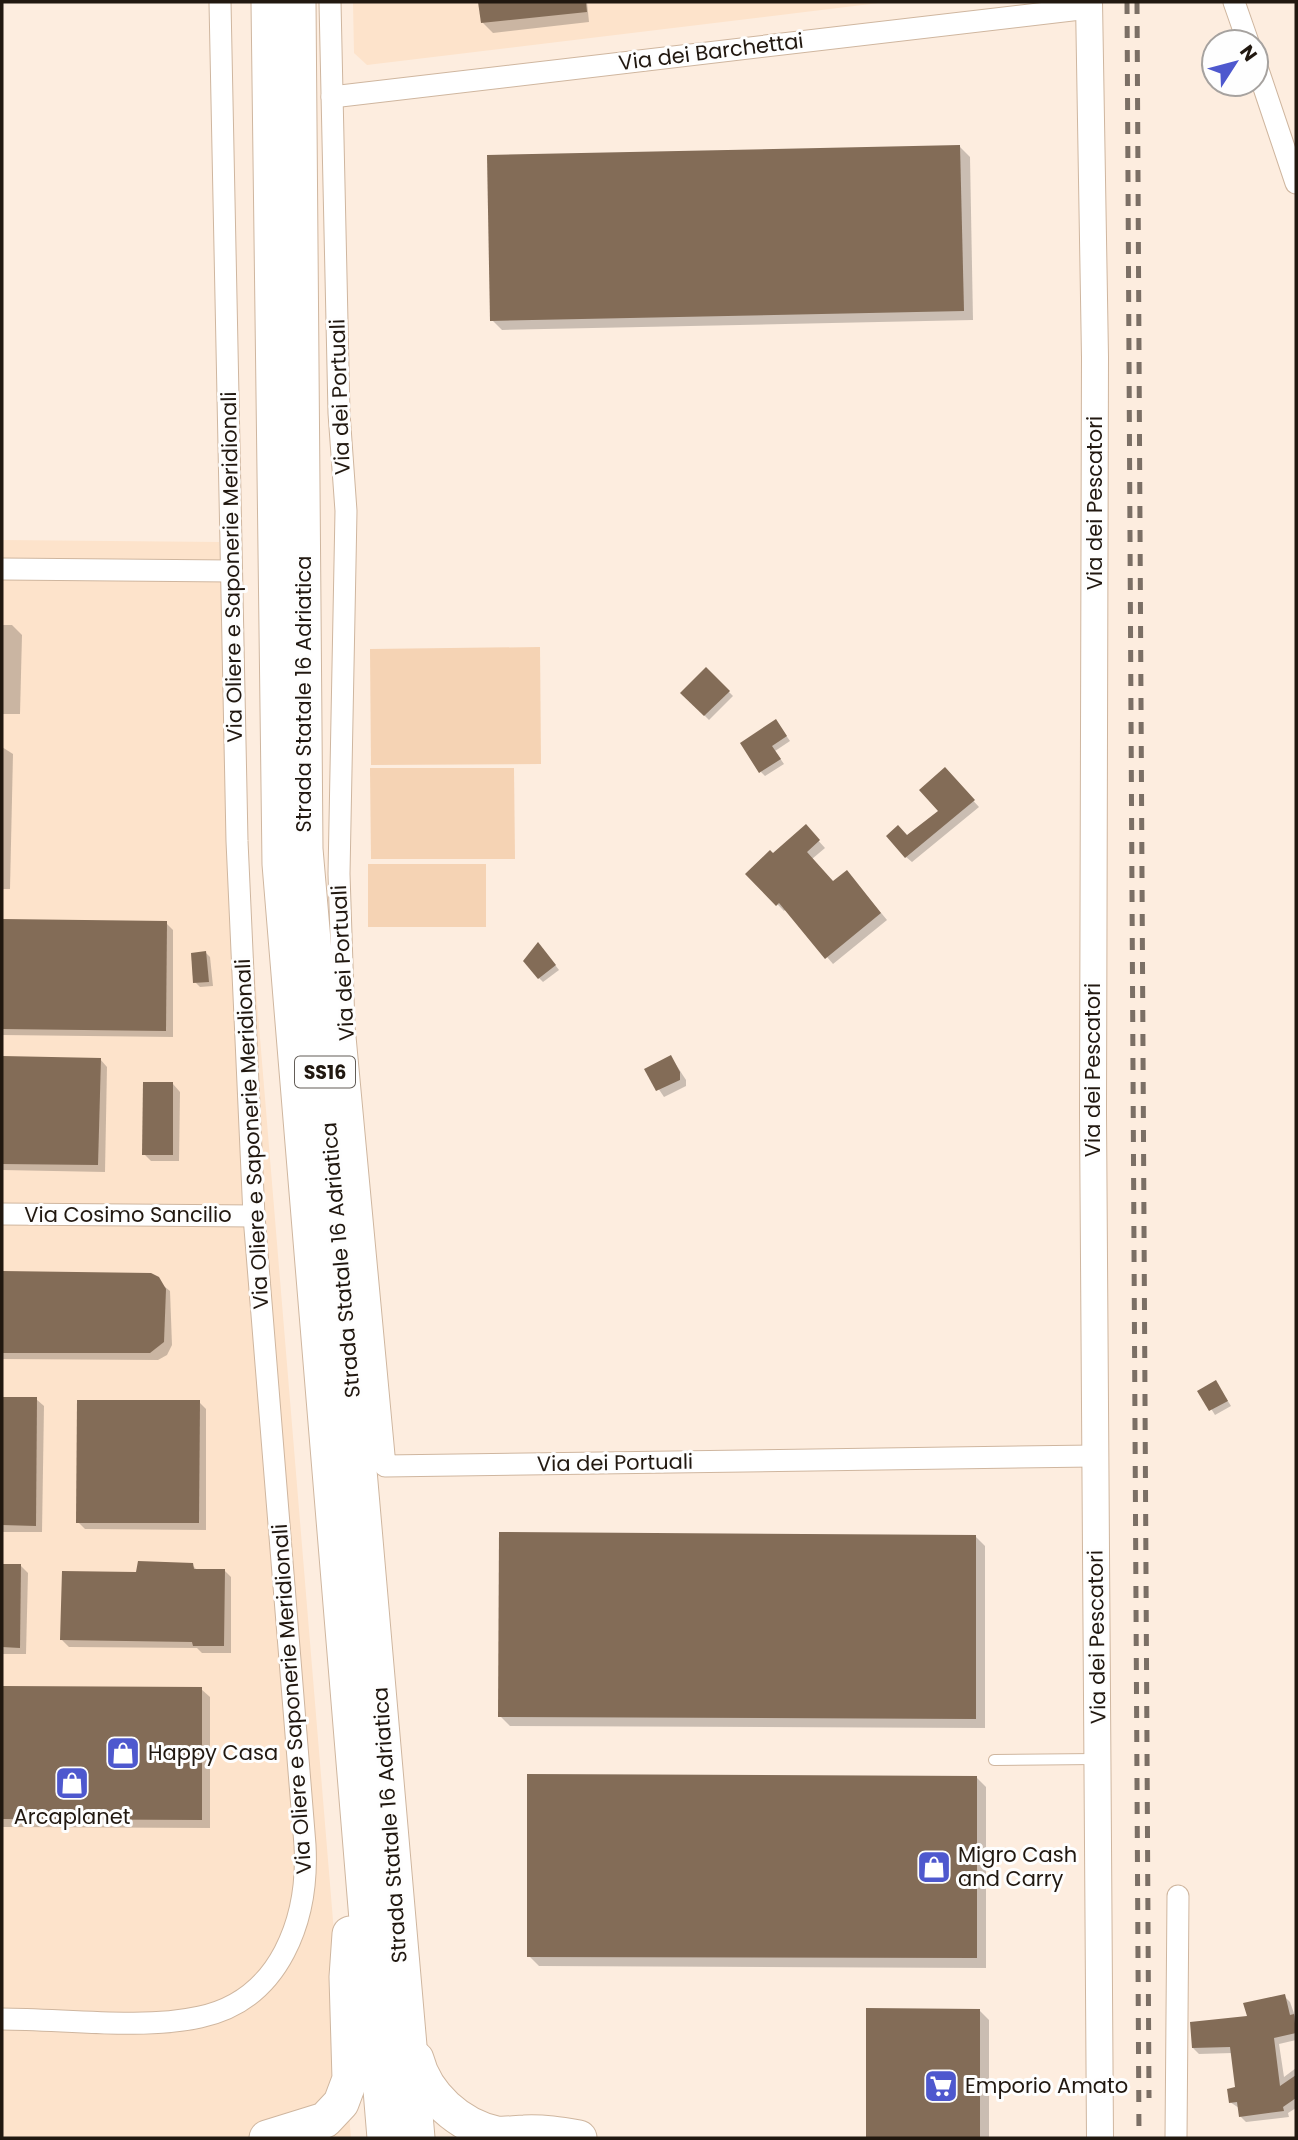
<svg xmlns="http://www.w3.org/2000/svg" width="1298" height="2140" font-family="Poppins,sans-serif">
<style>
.built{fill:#fde3cb}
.green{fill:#f5d3b4}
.shadow{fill:#0003}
.building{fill:#836c57}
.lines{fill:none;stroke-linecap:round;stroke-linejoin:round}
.service-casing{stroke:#cfb69f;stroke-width:12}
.minor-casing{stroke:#cfb69f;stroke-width:23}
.tertiary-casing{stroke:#cfb69f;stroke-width:28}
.trunk-casing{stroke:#cfb69f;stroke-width:37}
.service{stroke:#fff;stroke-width:10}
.minor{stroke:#fff;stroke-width:21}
.tertiary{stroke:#fff;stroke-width:26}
.trunk{stroke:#fff;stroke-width:35}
.rail{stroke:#7b6f65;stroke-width:5;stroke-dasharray:12 12;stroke-linecap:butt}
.labels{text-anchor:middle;stroke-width:6;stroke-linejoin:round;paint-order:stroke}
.shield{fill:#fefefe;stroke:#635d57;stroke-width:2}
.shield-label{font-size:19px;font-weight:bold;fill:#211810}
.street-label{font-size:21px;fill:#211810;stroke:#fefefe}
.poi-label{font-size:21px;fill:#211810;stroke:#fefefe;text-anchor:start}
</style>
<rect width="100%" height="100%" fill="#fdeddf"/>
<g class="built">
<path d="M353 2H887L367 65 354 53Z"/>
<path d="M2 540 219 542 351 2138H2Z"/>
</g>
<g class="green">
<path d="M540 647 541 764 371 765 370 649Z"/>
<path d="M370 768H514L515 859H371Z"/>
<rect x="368" y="864" width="118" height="63"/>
</g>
<g class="shadow">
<path d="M480 2H587L589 22 493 33 483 23Z"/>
<path d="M960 147 970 157 973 320 502 330 492 320Z"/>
<path d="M2 625H12L22 635 20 714H2Z"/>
<path d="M706 669 733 696 709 720 682 693Z"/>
<path d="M776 721 790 741 775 751 784 764 765 776 761 772Z"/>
<path d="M2 747 13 754 10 889H2Z"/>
<path d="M945 770 979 807 912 862 906 857 907 837 941 811Z"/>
<path d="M806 827 825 848 812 859 833 883 853 879 887 920 833 964 786 909 784 911 748 874Z"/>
<path d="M2 921 166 923 173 930V1037L2 1035Z"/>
<path d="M542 948 559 970 543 982 539 978Z"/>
<path d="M206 953 210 957 213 986 200 987 195 982Z"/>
<path d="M671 1057 686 1080V1086L664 1097 646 1070Z"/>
<path d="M2 1058 100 1059 107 1067 105 1172 2 1170Z"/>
<path d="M173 1084 180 1092 179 1161H151L144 1154Z"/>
<path d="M2 1273 150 1275 170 1291 172 1345 167 1355 158 1360 2 1359Z"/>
<path d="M1216 1382 1231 1406 1215 1415 1200 1391Z"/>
<path d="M2 1398 36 1399 44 1406 42 1532H2Z"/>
<path d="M199 1402 206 1409V1530L85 1529 78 1522Z"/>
<path d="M975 1536 985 1546V1728L510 1726 500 1716Z"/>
<path d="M2 1565 21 1566 28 1573 26 1654H2Z"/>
<path d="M192 1565 198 1571 224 1570 231 1577V1653H202L197 1648 69 1647 62 1640Z"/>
<path d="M2 1688 201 1689 210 1697V1828L2 1827Z"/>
<path d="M976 1777 986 1787V1968L539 1966 529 1956Z"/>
<path d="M1284 1996 1290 2002 1296 2019V2040L1279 2044 1284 2077 1296 2068V2108L1288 2113 1289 2117 1246 2122 1240 2116 1239 2108 1230 2102 1237 2089 1232 2053 1199 2054 1193 2048Z"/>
<path d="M868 2010H979L989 2020V2138H868Z"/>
</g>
<g class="building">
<path d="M478 2H586L587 12 481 23Z"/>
<path d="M960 145 964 311 490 321 487 155Z"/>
<path d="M706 667 730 691 704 716 680 693Z"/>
<path d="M776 719 787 736 772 746 781 759 759 773 740 743Z"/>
<path d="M945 767 975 800 905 858 886 836 898 825 907 835 938 811 919 790Z"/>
<path d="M806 824 820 840 807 852 833 881 847 870 881 913 825 959 779 903 776 906 745 874 770 850 773 853Z"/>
<path d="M2 919 167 921 166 1031 2 1029Z"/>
<path d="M538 942 556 965 538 979 523 961Z"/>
<path d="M206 951 209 982 193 983 191 953Z"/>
<path d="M671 1055 680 1072V1080L656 1091 644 1069Z"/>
<path d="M2 1056 101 1058 98 1165 2 1164Z"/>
<path d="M143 1082H173V1155H142Z"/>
<path d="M2 1271 151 1273 159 1277 166 1289 164 1342 150 1353H2Z"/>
<path d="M1216 1380 1228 1401 1209 1411 1197 1391Z"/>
<path d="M2 1397H37L36 1526 2 1525Z"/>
<path d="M77 1400H200L199 1523H76Z"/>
<path d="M499 1532 976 1535V1719L498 1717Z"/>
<path d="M138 1561 193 1563 194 1569H225L224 1646H193L192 1642 60 1640 62 1571 136 1572Z"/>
<path d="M2 1564H21L20 1648 2 1647Z"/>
<path d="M2 1686 202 1687V1820L2 1819Z"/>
<path d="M527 1774 977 1776V1958L527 1957Z"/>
<path d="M1285 1994 1290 2015 1294 2014 1296 2033 1274 2038 1280 2086 1296 2075V2098L1283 2107 1284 2111 1239 2117 1237 2102 1229 2103 1227 2089 1235 2087 1230 2047 1192 2048 1190 2022 1247 2016 1243 2003Z"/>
<path d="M866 2008 980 2009V2138H866Z"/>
</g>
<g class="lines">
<g class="service-casing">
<path id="service" d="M994 1760 1096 1759"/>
</g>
<g class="minor-casing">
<g id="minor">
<path d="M330 2 339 413 346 511 339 874 344 1026 385 1466 1094 1456"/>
<path d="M1234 2 1248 42"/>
<path d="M1256 64 1296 183"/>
<path d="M332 97 1089 8"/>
<path d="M2 569 231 571"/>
<path d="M2 1214 254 1216"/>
<path d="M2 2019C63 2019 142 2030 200 2017 281 2000 309 1918 305 1845L254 1216 237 841 220 2"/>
<path d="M1176 2138 1178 1896"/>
</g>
</g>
<g class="tertiary-casing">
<path id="tertiary" d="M1089 2 1095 357 1093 1113 1100 2138"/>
</g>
<g class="trunk-casing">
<g id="trunk">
<path d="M269 2 280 864 385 2138"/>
<path d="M298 2 305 849 417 2138"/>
<path d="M416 2059C425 2095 459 2126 497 2134 505 2135 516 2133 524 2133 543 2132 561 2135 579 2138"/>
<path d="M267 2138 325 2120 341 2103 350 2079 347 1977 350 1934"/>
</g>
</g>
<use href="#service" class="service"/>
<use href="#minor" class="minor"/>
<use href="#tertiary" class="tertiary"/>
<use href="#trunk" class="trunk"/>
<g class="rail">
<path d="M1127 2 1139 2138"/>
<path d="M1137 2 1149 2098"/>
</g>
</g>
<defs>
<g id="shop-square" transform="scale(1.75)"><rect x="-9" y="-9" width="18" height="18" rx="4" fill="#4e58ce" stroke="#fefefe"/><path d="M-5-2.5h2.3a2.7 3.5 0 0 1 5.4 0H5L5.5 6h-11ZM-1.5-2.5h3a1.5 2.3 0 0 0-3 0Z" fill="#fff"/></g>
<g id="supermarket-square" transform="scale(1.75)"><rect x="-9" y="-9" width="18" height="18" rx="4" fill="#4e58ce" stroke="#fefefe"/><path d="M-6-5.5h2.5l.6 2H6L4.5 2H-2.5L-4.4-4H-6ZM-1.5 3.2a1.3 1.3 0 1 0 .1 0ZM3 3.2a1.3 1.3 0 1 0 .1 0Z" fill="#fff"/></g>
</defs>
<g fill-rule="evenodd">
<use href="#shop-square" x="123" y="1753"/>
<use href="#shop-square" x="72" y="1783"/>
<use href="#shop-square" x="934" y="1867"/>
<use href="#supermarket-square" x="941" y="2086"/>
</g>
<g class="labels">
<rect class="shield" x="295" y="1056.5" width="60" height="31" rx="5"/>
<g class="shield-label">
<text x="325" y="1079">SS16</text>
</g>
<g class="street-label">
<text transform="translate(711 52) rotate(-7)" y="7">Via dei Barchettai</text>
<text transform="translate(340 397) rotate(-92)" y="7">Via dei Portuali</text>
<text transform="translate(1095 503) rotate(-90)" y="7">Via dei Pescatori</text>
<text transform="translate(232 567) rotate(-91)" y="7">Via Oliere e Saponerie Meridionali</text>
<text transform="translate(304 694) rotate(-90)" y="7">Strada Statale 16 Adriatica</text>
<text transform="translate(343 963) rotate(-93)" y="7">Via dei Portuali</text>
<text transform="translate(1093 1070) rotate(-90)" y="7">Via dei Pescatori</text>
<text transform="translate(252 1134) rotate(-93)" y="7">Via Oliere e Saponerie Meridionali</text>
<text x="128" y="1222">Via Cosimo Sancilio</text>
<text transform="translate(341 1260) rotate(-95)" y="7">Strada Statale 16 Adriatica</text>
<text transform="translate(615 1463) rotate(-1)" y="7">Via dei Portuali</text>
<text transform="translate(1097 1637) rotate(-91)" y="7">Via dei Pescatori</text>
<text transform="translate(292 1699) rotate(-94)" y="7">Via Oliere e Saponerie Meridionali</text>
<text transform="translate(390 1825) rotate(-94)" y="7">Strada Statale 16 Adriatica</text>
</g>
<g class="poi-label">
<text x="148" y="1760">Happy Casa</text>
<text x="72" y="1824" text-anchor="middle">Arcaplanet</text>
<text x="958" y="1862">Migro Cash<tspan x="958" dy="24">and Carry</tspan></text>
<text x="965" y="2093">Emporio Amato</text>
</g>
</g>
<rect width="1298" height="2140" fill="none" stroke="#211810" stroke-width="7"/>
<g transform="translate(1235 63) rotate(54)"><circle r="33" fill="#fefefe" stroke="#a6a29f" stroke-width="2"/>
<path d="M0-5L12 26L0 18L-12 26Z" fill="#4e58ce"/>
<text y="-10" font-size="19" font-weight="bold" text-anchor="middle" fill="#211810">N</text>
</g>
</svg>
